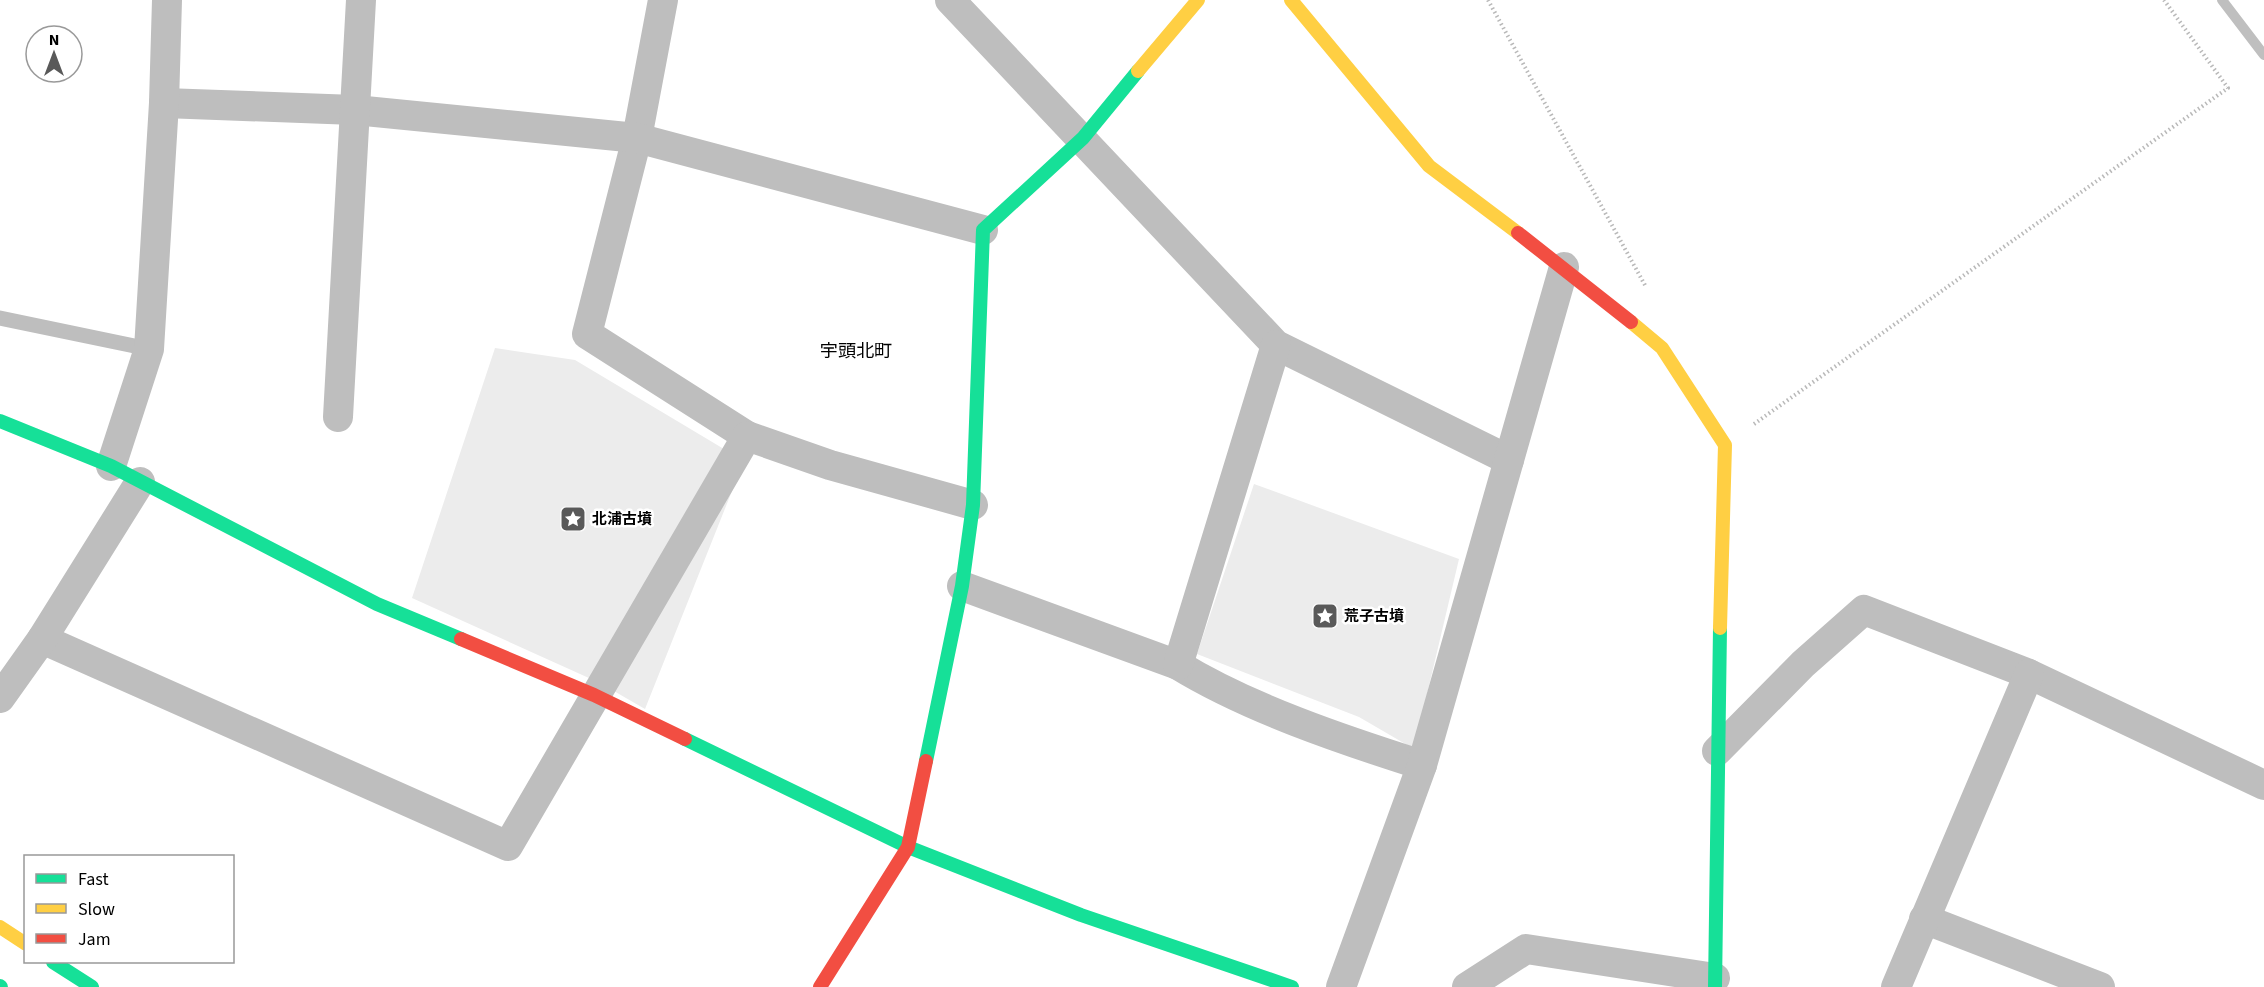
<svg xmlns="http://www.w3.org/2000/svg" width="2264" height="987" font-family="'Source Sans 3','Noto Sans JP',sans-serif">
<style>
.green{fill:#ececec}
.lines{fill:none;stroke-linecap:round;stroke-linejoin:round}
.stream{stroke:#bfbfbf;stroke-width:10}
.path{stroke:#b9b9b9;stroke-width:4;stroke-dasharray:1.5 3;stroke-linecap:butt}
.lane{stroke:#bebebe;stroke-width:15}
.street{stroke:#bebebe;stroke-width:30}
.fast{stroke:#16e098;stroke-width:14}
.slow{stroke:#ffcf43;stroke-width:14}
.jam{stroke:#f24e42;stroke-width:14}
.labels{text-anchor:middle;stroke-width:5;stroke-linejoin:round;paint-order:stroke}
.poi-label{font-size:15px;font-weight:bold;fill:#000;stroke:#fff;text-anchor:start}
.quarter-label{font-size:18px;fill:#000;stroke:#fff}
</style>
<rect width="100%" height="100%" fill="#fff"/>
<g class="green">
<path d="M495 348 575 360 744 461 645 709 600 683 412 598Z"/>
<path d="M1254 484 1459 559 1414 749 1359 717 1197 654Z"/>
</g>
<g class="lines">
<path class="stream" d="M2222 0 2264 55"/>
<g class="path">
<path d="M1488 0 1646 287"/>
<path d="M1754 424 2228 88 2164 0"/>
</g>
<path class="lane" d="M0 318 149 349"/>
<g class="street">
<path d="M663 0 637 138 587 334 747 436"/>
<path d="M950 0 1276 345 1509 460"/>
<path d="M164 103 355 110 637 138 983 230"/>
<path d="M338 417 361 0"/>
<path d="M111 466 149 349 164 103 167 0"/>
<path d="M962 586 1178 665C1248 708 1343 740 1422 765"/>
<path d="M42 639 508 846 747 436 830 465 973 505"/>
<path d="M1178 665 1276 345"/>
<path d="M0 698 42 639 140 482"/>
<path d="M1717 751 1803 664 1864 610 2029 674 2264 785"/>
<path d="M1924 919 2100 987"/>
<path d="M1341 987 1422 765 1564 267"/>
<path d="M1467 987 1526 949 1715 978"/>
<path d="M1896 987 2029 674"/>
</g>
<g class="fast">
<path d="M0 421 111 466 377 604 461 639"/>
<path d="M685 739 908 847 1081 915 1292 987"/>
<path d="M926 761 962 586 973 505 983 230 1083 138 1138 71"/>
<path d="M53 962 92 987"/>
<path d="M0 986 1 987"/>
<path d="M1715 987 1720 628"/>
</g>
<g class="slow">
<path d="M1291 0 1429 166 1518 233"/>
<path d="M1138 71 1198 0"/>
<path d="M1631 322 1662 348 1725 445 1720 628"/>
<path d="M0 927 26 944"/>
</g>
<g class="jam">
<path d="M1518 233 1631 322"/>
<path d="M461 639 594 695 685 739"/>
<path d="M820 987 908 847 926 761"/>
</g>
</g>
<defs>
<g id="sight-square" transform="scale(1.35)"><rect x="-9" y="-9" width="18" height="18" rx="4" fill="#595959" stroke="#fff"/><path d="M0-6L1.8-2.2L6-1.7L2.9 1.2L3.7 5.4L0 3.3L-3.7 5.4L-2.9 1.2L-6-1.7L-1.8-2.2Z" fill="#fff"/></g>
</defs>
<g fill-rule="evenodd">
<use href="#sight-square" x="573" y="519"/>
<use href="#sight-square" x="1325" y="616"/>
</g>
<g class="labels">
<g class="poi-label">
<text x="592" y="524">北浦古墳</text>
<text x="1344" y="621">荒子古墳</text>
</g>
<g class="quarter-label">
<text x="856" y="357">宇頭北町</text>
</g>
</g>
<rect x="24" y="855" width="210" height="108" fill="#ffffff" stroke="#999999" stroke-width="1.5"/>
<rect x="36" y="874" width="30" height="9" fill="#16e098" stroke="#999999" stroke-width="1.5"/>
<text x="78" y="885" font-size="18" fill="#000000">Fast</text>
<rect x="36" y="904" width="30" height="9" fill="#ffcf43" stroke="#999999" stroke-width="1.5"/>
<text x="78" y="915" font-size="18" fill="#000000">Slow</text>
<rect x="36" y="934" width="30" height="9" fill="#f24e42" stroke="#999999" stroke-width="1.5"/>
<text x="78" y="945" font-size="18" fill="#000000">Jam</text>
<g transform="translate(54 54)"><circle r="28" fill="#ffffff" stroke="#999999" stroke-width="1.5"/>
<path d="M0-4.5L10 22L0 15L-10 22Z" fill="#595959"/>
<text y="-9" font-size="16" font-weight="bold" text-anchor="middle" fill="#000000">N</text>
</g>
</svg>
